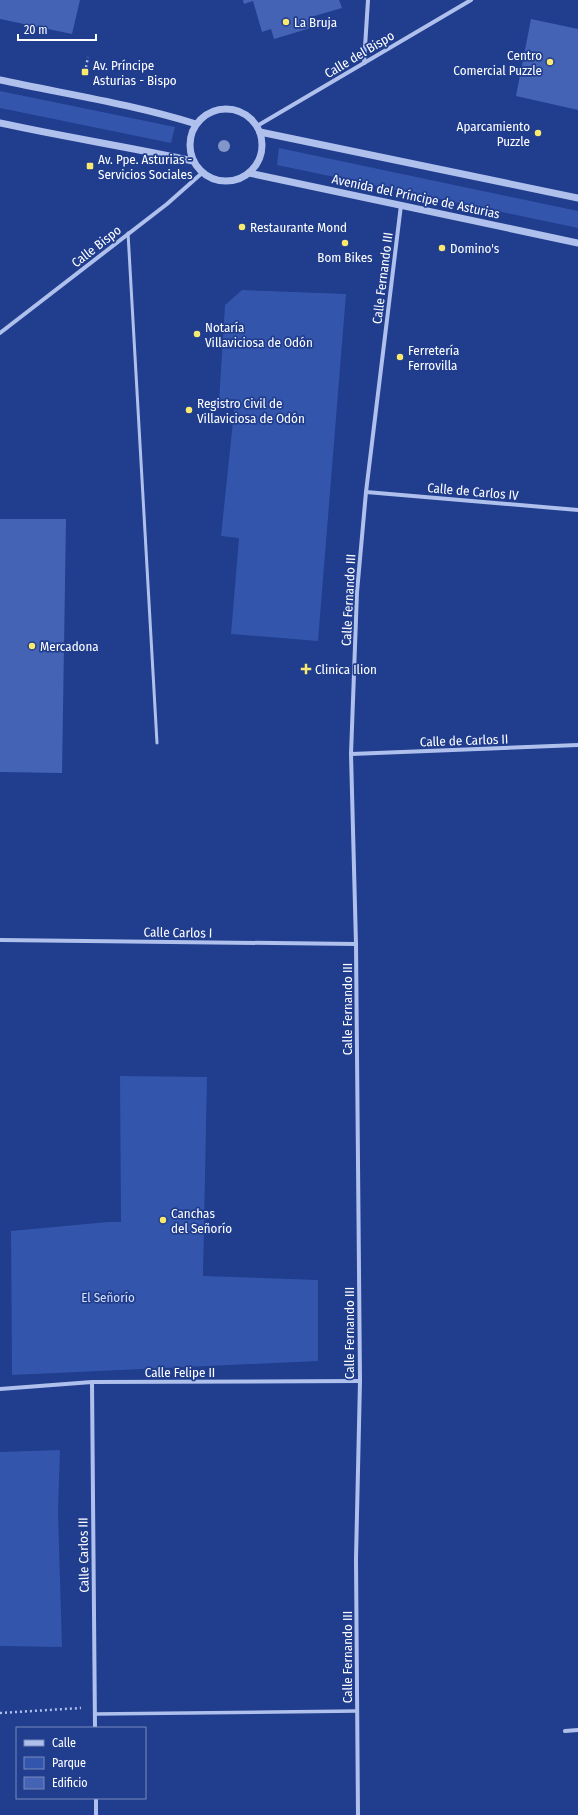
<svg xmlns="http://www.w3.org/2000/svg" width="578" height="1815" font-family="'Fira Sans Condensed',sans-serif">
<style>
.green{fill:#3355ac}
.building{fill:#4463b4}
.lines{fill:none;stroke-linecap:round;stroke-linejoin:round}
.path{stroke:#afc0ec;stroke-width:2.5;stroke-dasharray:2 3;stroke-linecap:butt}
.service{stroke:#afc0ec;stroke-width:3}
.pedestrian{stroke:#afc0ec;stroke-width:3.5}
.minor{stroke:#afc0ec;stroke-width:4}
.tertiary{stroke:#afc0ec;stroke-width:7}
.tree{fill:#8396c9}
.poi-dot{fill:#fae96f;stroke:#203d8e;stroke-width:1.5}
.labels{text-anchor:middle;stroke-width:3.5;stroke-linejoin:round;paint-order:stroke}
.poi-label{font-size:13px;fill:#fff;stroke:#203d8e;text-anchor:start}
.street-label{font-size:13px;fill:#fff;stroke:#203d8e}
.park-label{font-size:13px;fill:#d4dff9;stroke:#203d8e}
</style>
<rect width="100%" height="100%" fill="#203d8e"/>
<g class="green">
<path d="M0 91 175 127 171 143 0 108Z"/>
<path d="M279 148 578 211V228L277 165Z"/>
<path d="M242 290 346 294 318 641 231 634 239 538 221 536 235 402H219L225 305Z"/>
<path d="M120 1076 207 1077 203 1276 318 1280V1361L12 1375 11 1231 108 1222H121Z"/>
<path d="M60 1450 58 1511 62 1647 0 1646V1452Z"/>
</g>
<g class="building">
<path d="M0 0H80L72 34 0 19Z"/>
<path d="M243 0H339L342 8 311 17 314 27 274 39 271 29 262 32 253 1 244 4Z"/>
<path d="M531 19 578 29V110L516 96Z"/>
<path d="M0 519H66L62 773 0 772Z"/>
</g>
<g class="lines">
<g class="path">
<path d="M85 72 88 57"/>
<path d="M90 167V166"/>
<path d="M0 1713 81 1708"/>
</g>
<path class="service" d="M128 233 157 743"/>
<path class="pedestrian" d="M95 1714 357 1711"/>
<g class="minor">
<path d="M364 63 368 0"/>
<path d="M257 126 471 0"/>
<path d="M0 333 167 204 202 173"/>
<path d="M366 492 578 510"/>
<path d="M351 754 578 745"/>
<path d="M0 940 356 944"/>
<path d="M92 1382 95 1728"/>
<path d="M0 1389 92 1382 360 1381"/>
<path d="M565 1731 578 1730"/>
<path d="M96 1798V1815"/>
<path d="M358 1815 356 1559 360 1381 356 944 351 754 357 592 366 492 401 205"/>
</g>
<g class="tertiary">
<path d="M0 80C65 94 132 104 196 124"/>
<circle cx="226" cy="145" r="36"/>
<path d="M0 123C64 137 129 147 193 161"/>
<path d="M260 132 578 198"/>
<path d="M249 173 578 243"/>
</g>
</g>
<circle class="tree" cx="224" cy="146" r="6"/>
<g class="poi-dot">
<circle cx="286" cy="22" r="4"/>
<circle cx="550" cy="62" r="4"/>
<rect x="81" y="68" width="8" height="8" rx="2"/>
<circle cx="538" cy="133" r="4"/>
<rect x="86" y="162" width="8" height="8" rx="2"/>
<circle cx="242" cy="227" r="4"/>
<circle cx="345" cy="243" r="4"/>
<circle cx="442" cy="248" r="4"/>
<circle cx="197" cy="334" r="4"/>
<circle cx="400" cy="357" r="4"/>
<circle cx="189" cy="410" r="4"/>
<circle cx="32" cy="646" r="4"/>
<path d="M304 663h4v4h4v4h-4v4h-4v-4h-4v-4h4z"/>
<circle cx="163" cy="1220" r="4"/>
</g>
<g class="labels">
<g class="poi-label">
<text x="294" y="27">La Bruja</text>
<text x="542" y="60" text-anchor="end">Centro<tspan x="542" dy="15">Comercial Puzzle</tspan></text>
<text x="93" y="70">Av. Príncipe<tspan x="93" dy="15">Asturias - Bispo</tspan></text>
<text x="530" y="131" text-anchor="end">Aparcamiento<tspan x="530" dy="15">Puzzle</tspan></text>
<text x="98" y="164">Av. Ppe. Asturias -<tspan x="98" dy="15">Servicios Sociales</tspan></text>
<text x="250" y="232">Restaurante Mond</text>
<text x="450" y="253">Domino's</text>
<text x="345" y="262" text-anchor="middle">Bom Bikes</text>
<text x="205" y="332">Notaría<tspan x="205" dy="15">Villaviciosa de Odón</tspan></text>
<text x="408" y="355">Ferretería<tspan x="408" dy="15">Ferrovilla</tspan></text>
<text x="197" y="408">Registro Civil de<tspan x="197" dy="15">Villaviciosa de Odón</tspan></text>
<text x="40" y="651">Mercadona</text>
<text x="315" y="674">Clinica Ilion</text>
<text x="171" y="1218">Canchas<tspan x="171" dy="15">del Señorío</tspan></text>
</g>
<g class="street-label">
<text transform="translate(359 54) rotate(-31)" y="5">Calle del Bispo</text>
<text transform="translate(416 196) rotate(12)" y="5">Avenida del Príncipe de Asturias</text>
<text transform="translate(96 246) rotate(-38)" y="5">Calle Bispo</text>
<text transform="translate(382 278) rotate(-83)" y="5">Calle Fernando III</text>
<text transform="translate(473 491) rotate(5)" y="5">Calle de Carlos IV</text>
<text transform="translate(348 600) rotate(-87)" y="5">Calle Fernando III</text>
<text transform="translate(464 740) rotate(-2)" y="5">Calle de Carlos II</text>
<text transform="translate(178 932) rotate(1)" y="5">Calle Carlos I</text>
<text transform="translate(347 1009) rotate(-90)" y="5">Calle Fernando III</text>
<text transform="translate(349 1333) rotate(-90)" y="5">Calle Fernando III</text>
<text x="180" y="1377">Calle Felipe II</text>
<text transform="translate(83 1555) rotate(-91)" y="5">Calle Carlos III</text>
<text transform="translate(347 1657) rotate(-90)" y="5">Calle Fernando III</text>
</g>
<g class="park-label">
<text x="108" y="1302">El Señorío</text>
</g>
</g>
<rect x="16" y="1727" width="130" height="72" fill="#203d8e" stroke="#798bbb"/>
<rect x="24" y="1740" width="20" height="6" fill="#afc0ec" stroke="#798bbb"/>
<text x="52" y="1747" font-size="12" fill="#ffffff">Calle</text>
<rect x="24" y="1757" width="20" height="12" fill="#3355ac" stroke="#798bbb"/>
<text x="52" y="1767" font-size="12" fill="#ffffff">Parque</text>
<rect x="24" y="1777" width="20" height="12" fill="#4463b4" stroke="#798bbb"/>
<text x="52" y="1787" font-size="12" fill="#ffffff">Edificio</text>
<path d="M18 34v6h78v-6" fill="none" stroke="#ffffff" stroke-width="2"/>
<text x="24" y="34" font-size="12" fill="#ffffff" stroke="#203d8e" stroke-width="3" paint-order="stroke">20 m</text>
</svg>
